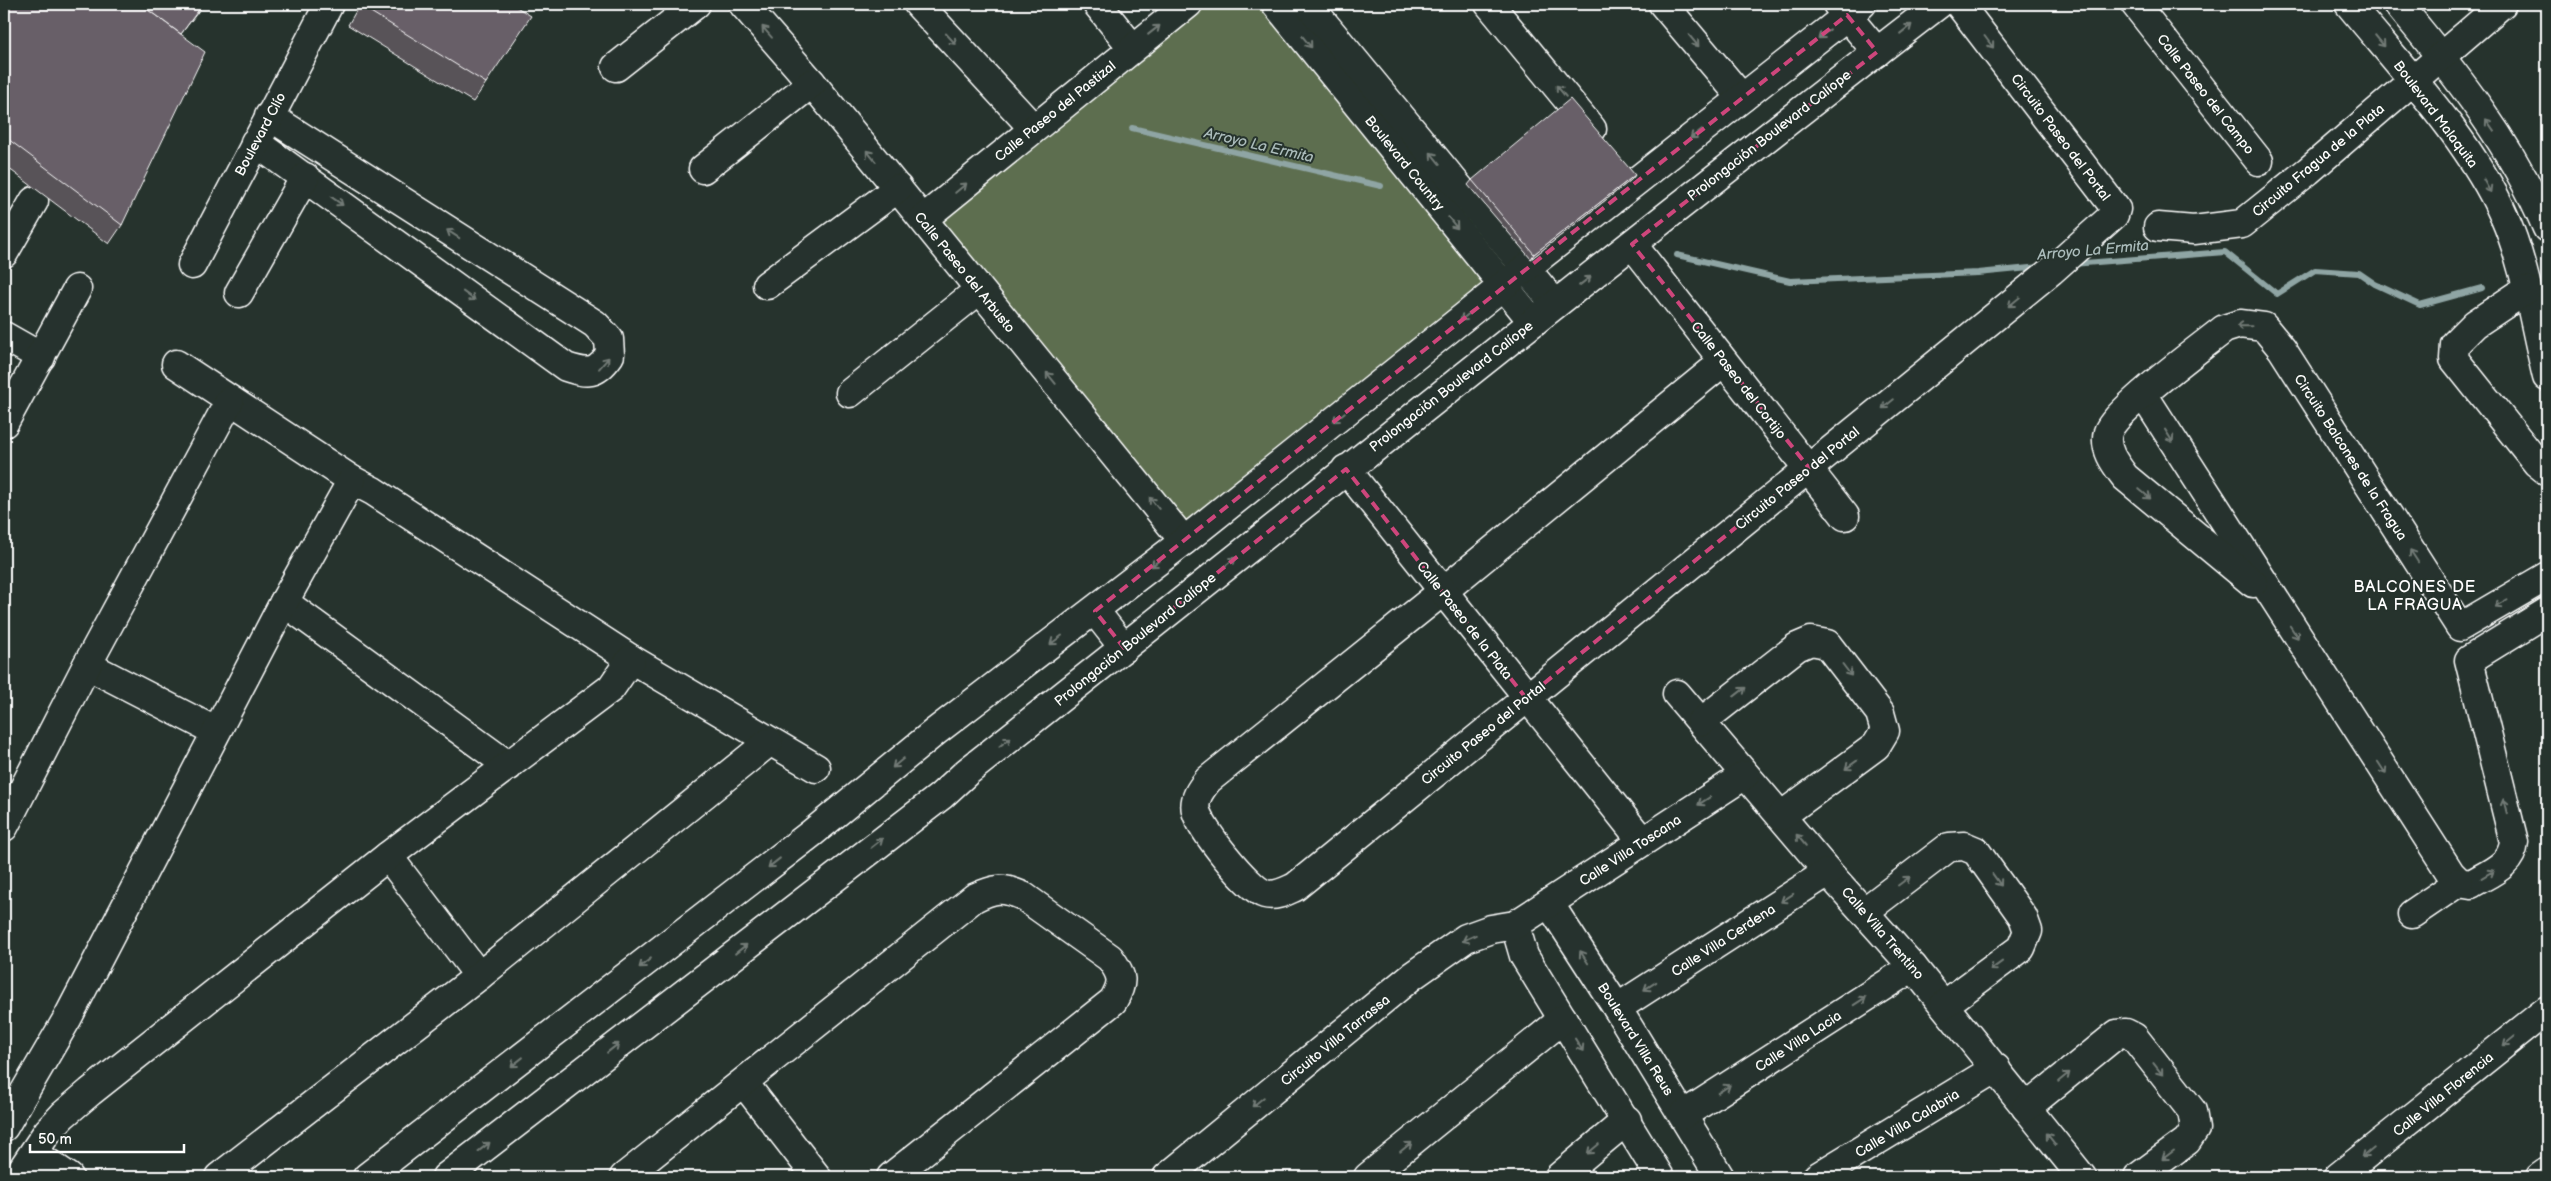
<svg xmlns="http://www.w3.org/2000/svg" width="2551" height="1181" font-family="'Balsamiq Sans',sans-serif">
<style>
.green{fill:#5d6e50;stroke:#aeb6a8}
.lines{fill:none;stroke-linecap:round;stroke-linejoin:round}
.stream{stroke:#8fa5a4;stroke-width:6}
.minor-casing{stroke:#fff;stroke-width:31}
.minor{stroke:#26332d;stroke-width:28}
.wall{fill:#595259;stroke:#fff}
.shaded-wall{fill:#484249;stroke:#fff}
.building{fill:#675f68;stroke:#fff}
.oneway{stroke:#727a76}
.marked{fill:none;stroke:#ce467c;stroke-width:4;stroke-dasharray:10 6;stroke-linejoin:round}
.labels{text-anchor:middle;stroke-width:4;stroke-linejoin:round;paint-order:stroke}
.street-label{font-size:14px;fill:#fff;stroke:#26332d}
.water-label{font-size:15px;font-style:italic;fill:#abbcbb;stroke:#26332d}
.quarter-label{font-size:16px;letter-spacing:1px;fill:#fff;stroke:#26332d}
</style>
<rect width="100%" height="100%" fill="#26332d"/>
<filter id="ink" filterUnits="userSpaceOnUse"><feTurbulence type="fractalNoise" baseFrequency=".02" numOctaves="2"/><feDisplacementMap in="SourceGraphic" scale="10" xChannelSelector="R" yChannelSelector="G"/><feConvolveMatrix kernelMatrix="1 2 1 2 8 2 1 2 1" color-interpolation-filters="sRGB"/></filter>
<g filter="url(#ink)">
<path class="green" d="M1204 4H1269L1493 284 1190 525 938 220Z"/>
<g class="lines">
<g class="stream">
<path d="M1132 128 1381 186"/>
<path d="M1677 255 1790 281 1978 273 2040 267"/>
<path d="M2072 264 2225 252 2277 294 2315 270 2359 273 2375 284 2420 305 2482 288"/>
</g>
<g class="minor-casing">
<g id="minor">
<path d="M743 4 812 83 1184 541"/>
<path d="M918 4 1033 128"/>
<path d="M1097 4 1132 47"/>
<path d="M1276 4 1533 322"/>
<path d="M1308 4 1555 304"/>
<path d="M1489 4 1592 129"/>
<path d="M1663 4 1742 98"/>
<path d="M1837 4 1877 52"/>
<path d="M2135 4 2259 161"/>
<path d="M2349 4C2400 66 2472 142 2504 216 2526 266 2534 324 2547 377"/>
<path d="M2398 4C2455 73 2513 146 2547 228"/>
<path d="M616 67 696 4"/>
<path d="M255 142 566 367C588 374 596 375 610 355L609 339 595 324 269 116"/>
<path d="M703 169 812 83"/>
<path d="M923 219 1188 4"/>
<path d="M2158 227 2194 230 2242 224 2308 171 2502 4"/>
<path d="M1632 244 1845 516"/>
<path d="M4 253 34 201"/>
<path d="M192 265 329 4"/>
<path d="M767 285 898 188"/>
<path d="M2526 290 2475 324 2455 344 2454 359 2537 463 2547 471"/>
<path d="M239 293 305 177"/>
<path d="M4 336 41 357"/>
<path d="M1723 362 1442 592 1208 780C1201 789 1193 799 1196 811 1201 829 1248 889 1265 894 1276 897 1286 891 1295 887L2051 271 2114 215 2116 209 1959 4"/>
<path d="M176 364 352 480 373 491 631 659 816 768"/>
<path d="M850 393 979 290"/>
<path d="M2143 394 2451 874 2459 882 2471 884C2489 873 2512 866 2514 842L2469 660 2547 612"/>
<path d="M4 423 77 289"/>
<path d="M1346 469 1642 841"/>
<path d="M2253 583 2125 477C2116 465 2103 449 2108 432 2114 411 2203 346 2224 329L2240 324 2264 327 2282 349 2460 627 2547 576"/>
<path d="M284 602 509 766"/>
<path d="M1095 611 1124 648"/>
<path d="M87 665 215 731"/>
<path d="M1677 694 1828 872 1913 967 2082 1177"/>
<path d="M1701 722 1797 647 1811 641 1827 644 1880 713 1885 731 1876 746 1781 816"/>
<path d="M4 827 87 665 230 400"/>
<path d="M388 856 479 976"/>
<path d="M1549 903 1617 1008 1720 1177"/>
<path d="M1865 911 1949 847 1964 846 1976 851 2023 917 2028 931 2021 948 1944 1005"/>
<path d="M2412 914 2459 882"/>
<path d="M1515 925 1524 956 1660 1177"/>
<path d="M1617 1008 1828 872"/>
<path d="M744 1083 817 1177"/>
<path d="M2026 1108 2117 1034 2126 1033 2134 1037 2192 1111 2195 1129 2187 1141 2138 1177"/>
<path d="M1683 1115 1913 967"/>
<path d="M4 1127 67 1019 284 602 352 480"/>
<path d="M34 1153 69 1177"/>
<path d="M17 1177 48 1131 63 1115 90 1092 388 856 611 688 631 659"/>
<path d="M219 1177 479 976 769 742"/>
<path d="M367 1177 812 833 935 732 1184 541 1504 285 1862 4"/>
<path d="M446 1177 941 796 967 772C1291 516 1612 256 1939 4"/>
<path d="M624 1177 974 898C995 888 1002 887 1023 896L1110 958C1123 976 1124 982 1113 1001L891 1177"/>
<path d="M1167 1177 1412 976 1466 938 1491 929 1515 925 1745 775"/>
<path d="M1368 1177 1563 1019"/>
<path d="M1559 1177 1627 1120"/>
<path d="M1817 1177 1996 1068"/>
<path d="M2338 1177 2547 1010"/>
<path d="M2540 1177 2547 1172"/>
</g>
</g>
<use href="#minor" class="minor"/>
</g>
<g class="wall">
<path d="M4 4H204L181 34 122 225 109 244 4 165Z"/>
<path d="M360 4H512L486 83 473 102 348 25Z"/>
<path d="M1635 175 1631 180 1531 259 1468 185 1472 180Z"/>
</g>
<path class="shaded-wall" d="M1635 175 1631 180 1531 259 1534 254Z"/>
<g class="building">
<path d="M4 4H140L205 52 122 225 4 136Z"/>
<path d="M140 4H203L181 34Z"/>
<path d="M363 4H512L531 16 486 83 361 6Z"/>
<path d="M1570 99 1635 175 1534 254 1472 180Z"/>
</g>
<defs><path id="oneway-shaft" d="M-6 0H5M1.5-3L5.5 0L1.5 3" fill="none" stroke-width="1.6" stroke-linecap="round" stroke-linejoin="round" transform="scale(1.25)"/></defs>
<g class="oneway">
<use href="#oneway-shaft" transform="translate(1906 29) rotate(-38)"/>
<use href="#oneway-shaft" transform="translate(1154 30) rotate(-38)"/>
<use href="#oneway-shaft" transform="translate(767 32) rotate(-131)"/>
<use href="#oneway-shaft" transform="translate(1824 34) rotate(142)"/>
<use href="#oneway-shaft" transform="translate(951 39) rotate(47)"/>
<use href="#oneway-shaft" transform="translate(1694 41) rotate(50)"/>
<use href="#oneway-shaft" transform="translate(2380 41) rotate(50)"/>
<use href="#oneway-shaft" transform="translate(1307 42) rotate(51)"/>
<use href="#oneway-shaft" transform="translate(1989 42) rotate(53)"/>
<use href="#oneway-shaft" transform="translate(1561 91) rotate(-130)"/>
<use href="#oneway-shaft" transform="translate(2490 125) rotate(-125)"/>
<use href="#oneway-shaft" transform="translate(1696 134) rotate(142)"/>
<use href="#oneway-shaft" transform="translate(871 156) rotate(-129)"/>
<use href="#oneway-shaft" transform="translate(1435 158) rotate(-129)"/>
<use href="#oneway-shaft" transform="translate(2487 186) rotate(60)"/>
<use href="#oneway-shaft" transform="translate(961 188) rotate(-40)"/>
<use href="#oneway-shaft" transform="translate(337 201) rotate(36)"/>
<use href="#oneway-shaft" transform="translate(1453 223) rotate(51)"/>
<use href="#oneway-shaft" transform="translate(453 234) rotate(-147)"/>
<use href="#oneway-shaft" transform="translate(1585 281) rotate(-38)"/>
<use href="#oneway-shaft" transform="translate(469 296) rotate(36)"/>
<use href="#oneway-shaft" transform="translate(2014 302) rotate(141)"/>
<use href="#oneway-shaft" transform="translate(1466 316) rotate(141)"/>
<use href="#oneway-shaft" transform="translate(2244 326) rotate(-179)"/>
<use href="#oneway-shaft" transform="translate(604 363) rotate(-49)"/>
<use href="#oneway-shaft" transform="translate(1051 378) rotate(-129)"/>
<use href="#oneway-shaft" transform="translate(1888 404) rotate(141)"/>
<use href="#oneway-shaft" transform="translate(1339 417) rotate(141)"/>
<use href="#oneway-shaft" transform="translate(2169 436) rotate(58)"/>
<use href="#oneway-shaft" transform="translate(2145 494) rotate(40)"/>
<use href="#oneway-shaft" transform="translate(1154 503) rotate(-129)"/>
<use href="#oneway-shaft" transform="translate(2414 556) rotate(-123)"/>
<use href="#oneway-shaft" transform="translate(1157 562) rotate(142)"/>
<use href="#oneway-shaft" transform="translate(1230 562) rotate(-39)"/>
<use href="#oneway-shaft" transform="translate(2501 603) rotate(150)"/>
<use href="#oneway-shaft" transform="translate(2294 632) rotate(57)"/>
<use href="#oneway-shaft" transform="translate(1056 640) rotate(143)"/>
<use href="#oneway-shaft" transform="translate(1847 670) rotate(53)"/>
<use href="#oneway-shaft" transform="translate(1740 692) rotate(-38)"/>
<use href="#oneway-shaft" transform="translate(1005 742) rotate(-38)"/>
<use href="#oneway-shaft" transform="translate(898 763) rotate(140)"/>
<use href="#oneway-shaft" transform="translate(1851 765) rotate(144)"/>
<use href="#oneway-shaft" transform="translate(2382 768) rotate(57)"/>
<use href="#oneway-shaft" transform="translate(1704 801) rotate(147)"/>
<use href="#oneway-shaft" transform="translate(2505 806) rotate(-104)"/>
<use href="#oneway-shaft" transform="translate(1801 840) rotate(-130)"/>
<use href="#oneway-shaft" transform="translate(877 843) rotate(-38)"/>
<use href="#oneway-shaft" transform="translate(774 863) rotate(142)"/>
<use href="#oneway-shaft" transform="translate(2488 874) rotate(-31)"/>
<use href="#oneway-shaft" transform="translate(1997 880) rotate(54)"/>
<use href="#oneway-shaft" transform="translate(1904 881) rotate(-37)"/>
<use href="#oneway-shaft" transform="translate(1787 898) rotate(147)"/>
<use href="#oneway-shaft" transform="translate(1469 938) rotate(155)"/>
<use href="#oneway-shaft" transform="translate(741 949) rotate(-38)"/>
<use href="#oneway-shaft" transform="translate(1584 957) rotate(-123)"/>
<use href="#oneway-shaft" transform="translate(645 963) rotate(142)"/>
<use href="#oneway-shaft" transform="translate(1996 966) rotate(144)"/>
<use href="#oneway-shaft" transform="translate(1650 986) rotate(147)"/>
<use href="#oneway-shaft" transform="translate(1860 1001) rotate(-33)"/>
<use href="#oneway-shaft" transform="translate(2509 1041) rotate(141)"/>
<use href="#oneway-shaft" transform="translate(1579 1045) rotate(58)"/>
<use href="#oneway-shaft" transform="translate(613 1048) rotate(-38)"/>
<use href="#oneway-shaft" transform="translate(517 1062) rotate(142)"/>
<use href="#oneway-shaft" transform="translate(2158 1069) rotate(52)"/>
<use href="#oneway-shaft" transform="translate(2064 1077) rotate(-39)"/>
<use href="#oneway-shaft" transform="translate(1724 1089) rotate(-33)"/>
<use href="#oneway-shaft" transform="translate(1258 1102) rotate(141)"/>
<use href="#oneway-shaft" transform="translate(2051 1139) rotate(-128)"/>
<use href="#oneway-shaft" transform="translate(484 1147) rotate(-38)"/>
<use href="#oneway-shaft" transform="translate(1406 1147) rotate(-39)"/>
<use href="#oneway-shaft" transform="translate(1593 1149) rotate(140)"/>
<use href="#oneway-shaft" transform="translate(2368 1153) rotate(141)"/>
<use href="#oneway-shaft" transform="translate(2168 1155) rotate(143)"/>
</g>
</g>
<path class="marked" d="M1847 15 1877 52 1632 244 1809 468 1526 698 1346 469 1124 648 1095 611Z"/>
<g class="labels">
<g class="street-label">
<text transform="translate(2206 94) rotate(52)" y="5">Calle Paseo del Campo</text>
<text transform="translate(1055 111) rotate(-39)" y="5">Calle Paseo del Pastizal</text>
<text transform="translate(2436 114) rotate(53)" y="5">Boulevard Malaquita</text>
<text transform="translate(260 134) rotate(-62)" y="5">Boulevard Clío</text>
<text transform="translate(1769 135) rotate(-38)" y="5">Prolongación Boulevard Calíope</text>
<text transform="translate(2061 137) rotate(53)" y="5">Circuito Paseo del Portal</text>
<text transform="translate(2318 160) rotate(-40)" y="5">Circuito Fragua de la Plata</text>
<text transform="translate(1405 163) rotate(51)" y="5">Boulevard Country</text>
<text transform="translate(965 272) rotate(51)" y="5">Calle Paseo del Arbusto</text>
<text transform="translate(1739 380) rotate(52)" y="5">Calle Paseo del Cortijo</text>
<text transform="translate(1451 386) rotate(-38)" y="5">Prolongación Boulevard Calíope</text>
<text transform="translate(2351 457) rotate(57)" y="5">Circuito Balcones de la Fragua</text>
<text transform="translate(1797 478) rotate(-39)" y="5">Circuito Paseo del Portal</text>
<text transform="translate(1465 620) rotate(52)" y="5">Calle Paseo de la Plata</text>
<text transform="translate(1135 639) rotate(-39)" y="5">Prolongación Boulevard Calíope</text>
<text transform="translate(1483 733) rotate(-39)" y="5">Circuito Paseo del Portal</text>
<text transform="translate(1630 850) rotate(-33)" y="5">Calle Villa Toscana</text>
<text transform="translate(1883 933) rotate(49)" y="5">Calle Villa Trentino</text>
<text transform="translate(1723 940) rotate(-33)" y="5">Calle Villa Cerdena</text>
<text transform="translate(1636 1039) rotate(58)" y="5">Boulevard Villa Reus</text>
<text transform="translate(1335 1040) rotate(-39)" y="5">Circuito Villa Tarrassa</text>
<text transform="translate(1798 1041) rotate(-33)" y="5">Calle Villa Lacia</text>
<text transform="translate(2443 1094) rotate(-39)" y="5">Calle Villa Florencia</text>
<text transform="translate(1907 1123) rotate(-31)" y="5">Calle Villa Calabria</text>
</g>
<g class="water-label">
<text transform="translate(1259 145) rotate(13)" y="5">Arroyo La Ermita</text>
<text transform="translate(2093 250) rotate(-5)" y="5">Arroyo La Ermita</text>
</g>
<g class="quarter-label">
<text x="2415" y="592">BALCONES DE<tspan x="2415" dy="18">LA FRAGUA</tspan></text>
</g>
</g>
<rect width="2551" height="1181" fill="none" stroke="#26332d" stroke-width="20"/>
<rect x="10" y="10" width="2531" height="1161" fill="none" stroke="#fff" stroke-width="2" filter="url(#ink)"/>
<path d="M30 1144v8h154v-8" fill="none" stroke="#ffffff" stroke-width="2.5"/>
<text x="38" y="1144" font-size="15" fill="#ffffff" stroke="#26332d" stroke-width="4" paint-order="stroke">50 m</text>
</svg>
